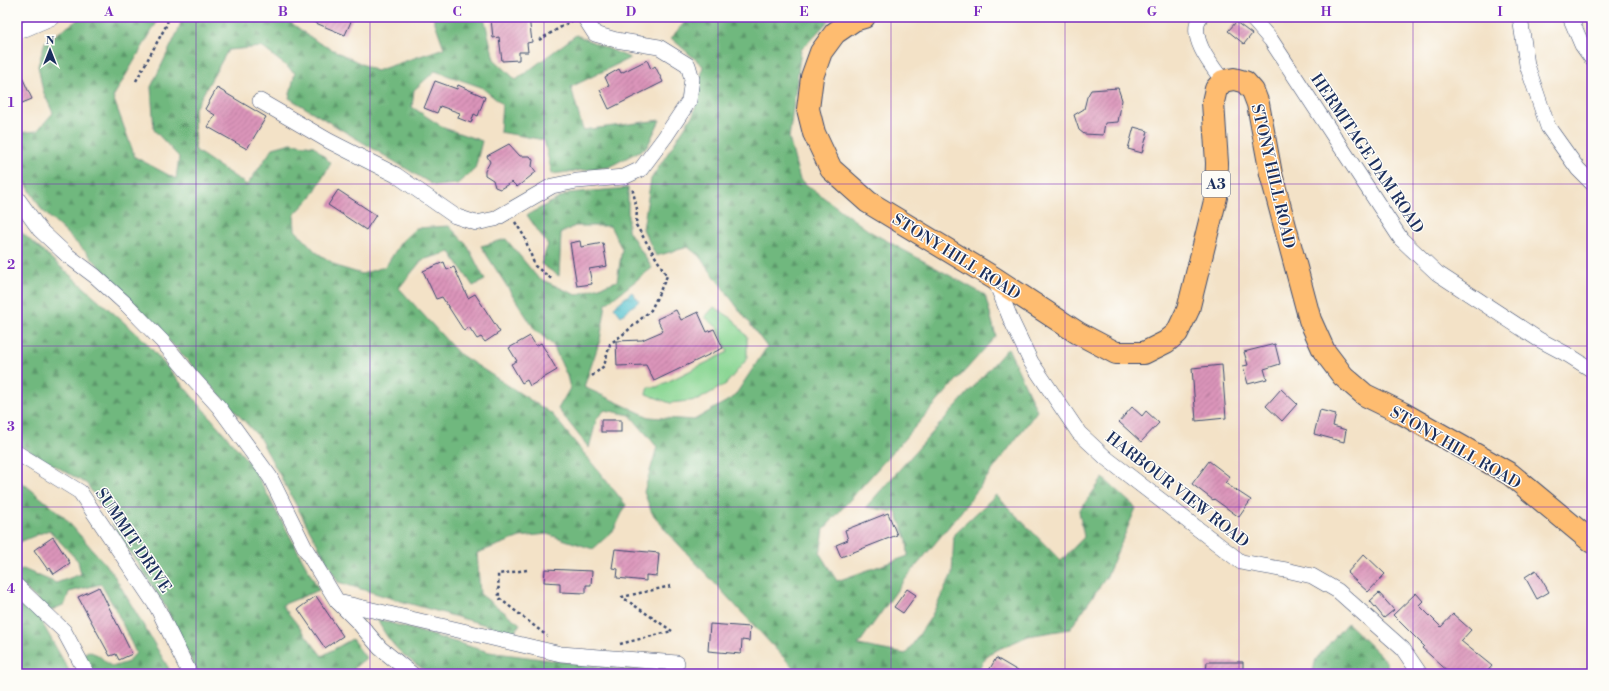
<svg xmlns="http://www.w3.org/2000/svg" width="1609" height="691" font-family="'Libre Bodoni',serif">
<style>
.grass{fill:#8bd794;stroke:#538379}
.forest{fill:url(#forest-firs);stroke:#46746e}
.water{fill:url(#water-ripples);stroke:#387996}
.building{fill:url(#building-hatch)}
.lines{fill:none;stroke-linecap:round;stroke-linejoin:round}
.minor-casing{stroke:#3b4a6e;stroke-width:16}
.primary-casing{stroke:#3b4a6e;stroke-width:24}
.path{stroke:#3b4a6e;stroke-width:2.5;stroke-dasharray:3 3;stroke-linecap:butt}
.minor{stroke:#fff;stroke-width:15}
.primary{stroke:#febc70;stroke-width:22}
.grid{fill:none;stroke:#7b2cbf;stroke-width:1;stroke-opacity:0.55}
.labels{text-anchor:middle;stroke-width:3;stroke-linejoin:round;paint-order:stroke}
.shield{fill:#fdfcf7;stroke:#5f6c8c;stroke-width:1}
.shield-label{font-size:15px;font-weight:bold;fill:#1b2f5e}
.street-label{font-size:16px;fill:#1b2f5e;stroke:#fdfcf7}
.neatline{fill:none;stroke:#7b2cbf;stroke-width:1.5}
.grid-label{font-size:13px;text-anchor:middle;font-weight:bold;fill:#7b2cbf}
</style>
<defs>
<pattern id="forest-firs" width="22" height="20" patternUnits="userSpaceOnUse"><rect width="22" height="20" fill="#70b87e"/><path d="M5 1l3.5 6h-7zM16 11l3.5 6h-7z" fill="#5b966a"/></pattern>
<pattern id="water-ripples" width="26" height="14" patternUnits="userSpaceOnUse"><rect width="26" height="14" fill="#56c3cf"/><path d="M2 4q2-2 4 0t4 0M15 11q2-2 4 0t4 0" fill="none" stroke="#469fab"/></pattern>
<pattern id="building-hatch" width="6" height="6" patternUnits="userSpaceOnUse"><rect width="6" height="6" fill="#db94ba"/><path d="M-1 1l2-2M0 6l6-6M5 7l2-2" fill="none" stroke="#b1799a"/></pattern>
</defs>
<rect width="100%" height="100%" fill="#fdfcf7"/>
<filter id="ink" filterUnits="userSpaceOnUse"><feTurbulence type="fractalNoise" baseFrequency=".025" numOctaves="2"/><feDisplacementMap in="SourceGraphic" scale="8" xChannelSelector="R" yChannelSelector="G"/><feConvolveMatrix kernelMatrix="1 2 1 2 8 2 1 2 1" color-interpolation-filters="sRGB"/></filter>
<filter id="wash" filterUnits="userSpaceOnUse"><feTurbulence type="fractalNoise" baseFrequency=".012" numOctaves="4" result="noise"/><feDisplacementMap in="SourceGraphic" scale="16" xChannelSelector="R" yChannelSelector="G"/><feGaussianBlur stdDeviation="0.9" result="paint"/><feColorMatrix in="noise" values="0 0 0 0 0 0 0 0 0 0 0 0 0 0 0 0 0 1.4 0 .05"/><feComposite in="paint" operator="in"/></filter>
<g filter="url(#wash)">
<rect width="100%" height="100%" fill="#f3e2c7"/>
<path class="grass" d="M714 307 733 319 747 337V359L726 384 698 400 670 403 646 394 648 387H657L728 352 718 328 705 317Z"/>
<g class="forest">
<path d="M82 17H160L113 97 135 157 176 179 179 157 154 130 151 87 179 29 182 17H283L319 43 376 71 444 48 433 17H484L494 59 516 80 576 35 630 58 571 87 583 130 660 120 647 147 609 167 552 174 544 140 500 132 502 104 481 87 435 71 414 90 412 107 444 128 482 141 475 169 457 184 435 186 289 98 295 73 262 47 228 50 194 110 195 150 247 185 273 148 291 143 314 146 331 163 312 196 294 215 295 230 316 252 339 267 362 274 386 266 401 242 416 228 449 226 467 245 485 280 473 286 450 252 422 260 399 288 458 353 552 414 626 505 614 530 593 549 547 534 520 537 477 553 480 594 520 624 514 633 397 600 338 582 259 437 86 252 42 210 17 169V133L37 131 53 113 43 91 38 66 45 42Z"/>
<path d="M689 17H832L801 50 789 138 800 180 869 231 985 295 996 336 824 529 820 554 837 581 908 556 907 540 896 512 866 507 1008 348 1037 411 960 513 903 582 858 645 906 654 931 617 952 574 954 534 996 495 1061 561 1084 537 1079 511 1103 478 1136 508 1107 576 1070 629 1028 636 988 654 975 674H799L669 534 652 513 644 492 657 447 630 415 605 410 597 418 589 448 558 409 570 388 567 376 553 345 535 330 481 246 506 239 538 278 576 295 617 281 622 249 610 226H575L561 233 559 276 541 264 548 245 527 215 569 193 628 188V230L652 268 606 304 600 340 584 387 649 417 694 420 734 397 767 347 699 256 688 247 656 256 643 229 651 179 694 113 703 66 671 38Z"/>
<path d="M17 224 22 233 143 339 252 466 319 590 282 605 322 656 352 639 366 658 354 668 356 674H198L165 606 87 484 17 444Z"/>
<path d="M17 478 64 517 112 572 172 674H93L82 655 88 651 98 655 112 667 128 662 136 653 117 612 101 584 69 592 65 604 50 611 17 581V572L23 569 56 583 81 574 78 561 49 530 17 543Z"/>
<path d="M17 593 33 607 71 674H17Z"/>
<path d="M377 619 489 652 618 669 690 674H431C406 659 390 646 377 619Z"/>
<path d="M1347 623 1385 660 1391 674H1312L1316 659Z"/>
</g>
<path class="water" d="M632 292 639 301 621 316 614 307Z"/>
<g id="blocks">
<g class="building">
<path d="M301 17H353L345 35Z"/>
<path d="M514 17H529L532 42 527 43 528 52H519V60L502 61 499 37 493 38 491 19Z"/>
<path d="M1236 22 1252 34 1244 44 1228 31Z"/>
<path d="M647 60 651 69 655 66 663 82 609 109 600 90 609 86 605 77 619 69 621 73Z"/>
<path d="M17 66 32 99 17 105Z"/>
<path d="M435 81 457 89 458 85 485 97 478 116 474 114 471 123 458 118 460 113 440 106 437 113 424 108Z"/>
<path d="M217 88 266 117 247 149 208 127 215 115 205 109Z"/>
<path d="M1118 88 1122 100 1118 122 1105 123 1103 135 1084 134 1079 130 1074 115 1084 109 1087 97 1091 90Z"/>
<path d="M1134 127 1148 131 1142 153 1128 149Z"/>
<path d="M509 144 520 156H530L533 160 532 166 536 172 517 187 512 182 500 189 495 187 493 180 485 175V171L490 162 487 156Z"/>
<path d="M338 190 376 215 366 230 328 205Z"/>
<path d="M580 241 581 247 603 243 607 266 589 269 592 284 577 286 570 243Z"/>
<path d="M444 262 447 270 454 267 468 298 475 294 500 332 485 342 481 337 477 339 469 327 464 331 442 297 436 299 423 271Z"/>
<path d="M676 310 681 320 698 312 707 332 714 329 723 348 654 381 646 365 617 366 616 341 642 340 663 331 657 319Z"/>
<path d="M530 336 536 346 541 343 557 370 530 386 527 380 522 383 511 364 517 361 509 348Z"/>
<path d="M1275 344 1280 364 1264 369 1267 379 1248 384 1243 366 1248 365 1244 352Z"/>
<path d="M1222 365 1226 418 1196 421 1192 368Z"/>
<path d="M1281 389 1297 404 1282 421 1266 406Z"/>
<path d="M1132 407 1142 416 1146 411 1159 423 1141 442 1119 422Z"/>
<path d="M1320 410 1336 414 1333 426 1346 430 1344 442 1314 434Z"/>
<rect x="601" y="420" width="20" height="12"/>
<path d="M1209 461 1230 477 1225 483 1251 500 1239 517 1214 499 1213 500 1192 484Z"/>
<path d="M888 513 897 535 841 557 836 545 848 540 845 530Z"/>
<path d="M53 537 70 563 54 574 50 568 48 570 34 550Z"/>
<path d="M615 549 659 553 657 576 646 575V581L617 578 618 569 612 568Z"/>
<path d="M1364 554 1385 574 1368 592 1347 573Z"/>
<path d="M545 569 592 571 591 585H586V593L560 592V583L544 582Z"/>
<path d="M1536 570 1549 592 1537 599 1525 577Z"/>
<path d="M99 587 132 654 119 660 116 654 110 656 78 597Z"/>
<path d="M907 589 916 595 903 613 894 607Z"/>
<path d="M1379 593 1394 610 1384 618 1370 601Z"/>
<path d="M1416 593 1423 601 1419 605 1441 627 1453 614 1471 630 1461 641 1492 666 1485 674H1451L1422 648 1424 646 1393 615Z"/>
<path d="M316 596 343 636 325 648 298 609Z"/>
<path d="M710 624 750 627 749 641 742 640 741 654 708 651Z"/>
<path d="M996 658 1023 674H987Z"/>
<path d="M1207 662H1243V674H1206Z"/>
</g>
</g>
</g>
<g filter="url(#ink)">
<use href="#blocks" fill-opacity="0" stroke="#3b4a6e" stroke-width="1"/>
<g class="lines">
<g class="minor-casing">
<g id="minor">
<path d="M1200 17C1188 37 1211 65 1223 81"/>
<path d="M1251 17 1271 40 1401 239 1437 273 1538 339 1570 356 1592 370"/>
<path d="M1520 17 1527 65 1548 127 1578 169 1592 183"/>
<path d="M1570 17 1582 45 1592 59"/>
<path d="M17 30 25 29 53 17"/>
<path d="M260 101 329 141 396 175 455 216 476 223 495 219 552 186 577 181 624 177 641 169 665 137 689 101 692 79 688 65 659 47 616 40 595 34 586 20 585 17"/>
<path d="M17 198 40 230 67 255 95 276 127 305 162 341 191 376 219 407 270 477 305 548 337 601 359 623 380 648 412 674"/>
<path d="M994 278 1011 320 1031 362 1079 433 1106 458 1241 562 1286 570 1312 576 1338 591 1403 649 1420 674"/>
<path d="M17 453 80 492 157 607 190 674"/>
<path d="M17 586 64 631 87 674"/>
<path d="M338 602 561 654 677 663"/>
</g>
</g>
<g class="primary-casing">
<path id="primary" d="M864 17 854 20 835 33 821 52 812 77 808 109 814 133 831 169 868 202 994 278 1078 333 1116 353H1144L1166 342 1177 333 1188 310 1216 197 1217 163 1213 102 1216 89 1223 81 1234 79 1245 82 1253 91 1258 104 1271 174 1310 320 1324 351 1343 376 1365 395 1402 413 1510 474 1592 542"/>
</g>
<g class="path">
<path d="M539 40 573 20"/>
<path d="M136 81 167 24 168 17"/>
<path d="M515 222 524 236 535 266 553 280"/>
<path d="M592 376 604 366 610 344 626 332 651 310 667 276 636 225 637 209 632 187"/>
<path d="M17 553 19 552"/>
<path d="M527 570 498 574 499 598 547 636"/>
<path d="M671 586 622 597 672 631"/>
<path d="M620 644 672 631"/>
</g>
<use href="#minor" class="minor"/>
<use href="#primary" class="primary"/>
</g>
</g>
<path class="grid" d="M196 17V674M370 17V674M544 17V674M718 17V674M891 17V674M1065 17V674M1239 17V674M1413 17V674M17 184H1592M17 346H1592M17 507H1592"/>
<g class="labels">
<rect class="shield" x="1202" y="171" width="28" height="26" rx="3"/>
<g class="shield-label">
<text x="1216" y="189">A3</text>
</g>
<g class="street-label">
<text transform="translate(1368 153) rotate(56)" y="6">HERMITAGE DAM ROAD</text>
<text transform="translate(1274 176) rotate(77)" y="6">STONY HILL ROAD</text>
<text transform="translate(957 256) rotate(32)" y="6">STONY HILL ROAD</text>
<text transform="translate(1456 447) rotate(30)" y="6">STONY HILL ROAD</text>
<text transform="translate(1178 489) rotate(38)" y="6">HARBOUR VIEW ROAD</text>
<text transform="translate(134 540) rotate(56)" y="6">SUMMIT DRIVE</text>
</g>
</g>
<rect width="1609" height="691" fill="none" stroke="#fdfcf7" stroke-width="44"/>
<g transform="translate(50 50)" stroke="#fdfcf7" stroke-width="3" paint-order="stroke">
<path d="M0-3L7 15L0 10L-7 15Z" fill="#1b2f5e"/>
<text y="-6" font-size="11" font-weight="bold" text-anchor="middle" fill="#1b2f5e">N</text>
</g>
<rect x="22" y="22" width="1565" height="647" class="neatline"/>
<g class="grid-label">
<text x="109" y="16">A</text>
<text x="283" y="16">B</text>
<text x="457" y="16">C</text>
<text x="631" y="16">D</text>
<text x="804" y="16">E</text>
<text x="978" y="16">F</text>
<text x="1152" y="16">G</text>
<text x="1326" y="16">H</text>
<text x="1500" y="16">I</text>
<text x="11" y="107">1</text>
<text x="11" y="269">2</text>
<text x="11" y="431">3</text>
<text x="11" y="593">4</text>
</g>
</svg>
